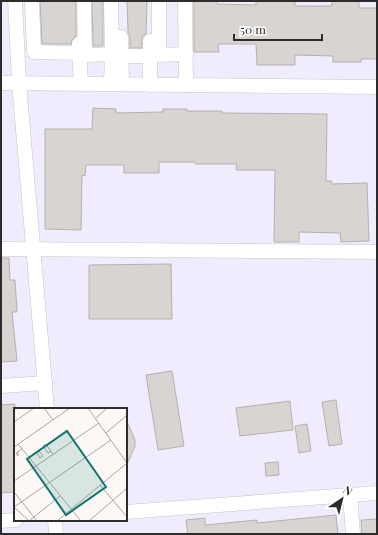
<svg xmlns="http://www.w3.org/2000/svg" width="378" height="535" font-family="'Playfair Display',serif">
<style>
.industrial{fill:#f0ecfe;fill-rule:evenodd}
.building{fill:#d8d4d1;stroke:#b4b1ad}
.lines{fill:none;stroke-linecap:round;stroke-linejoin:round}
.minor-casing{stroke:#c9c4c2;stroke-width:15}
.minor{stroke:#fff;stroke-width:14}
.inset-road{fill:none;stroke:#aaa6a5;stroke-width:1}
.view{fill:#0f766e;fill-opacity:0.15;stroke:#0f766e;stroke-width:2}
.inset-edge{fill:none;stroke:#2e2c2b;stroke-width:2}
</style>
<rect width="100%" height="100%" fill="#fdf8f6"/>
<path class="industrial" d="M1 1H377V534H1ZM15 409H126V520H15Z"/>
<g class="building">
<path d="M40 1H76V36L72 40 71 44H42Z"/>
<path d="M92 1H103V46H93Z"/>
<path d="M127 1H147L146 34 142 37V48H130V37L128 32Z"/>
<path d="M194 1H217V4L256 5V1H295V6H332V1H359V8H377V59H361V62H333V56L295 55V65H257L256 44H218L219 52H194Z"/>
<path d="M93 108 116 109V113L163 112V109H187V111H222V113L327 114 326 181H332L331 184 367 183 369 241 341 242 340 233 299 232V242H274L275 170H236L237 164H195V162H159V173H124V165H86L85 176 82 175 81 230 45 229V129H92Z"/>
<path d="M1 258H9L10 280H15L17 312H12L17 361 1 362Z"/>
<path d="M171 264 172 319H89V265Z"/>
<path d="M172 371 184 446 158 450 146 375Z"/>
<path d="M336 400 342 444 329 446 322 402Z"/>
<path d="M290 401 293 430 240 436 236 408Z"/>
<path d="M15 404V492L1 493V405Z"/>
<path d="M126 419 135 440V446L126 467Z"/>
<path d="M307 424 311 451 299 453 295 426Z"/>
<path d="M278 462 279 475 266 476 265 463Z"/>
<path d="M336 515 338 534H188L186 520 205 518V525L257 520V523Z"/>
<path d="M377 519V534H362L361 520Z"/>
</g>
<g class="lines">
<g class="minor-casing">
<g id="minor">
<path d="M15 1 19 83 47 409"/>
<path d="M84 1 85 54 88 55 112 54 111 1"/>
<path d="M159 1V55L186 54"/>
<path d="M185 1 186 85"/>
<path d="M32 4 34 52 79 53"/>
<path d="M121 37 122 84"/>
<path d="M150 41V85"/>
<path d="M79 44 81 84"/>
<path d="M122 56H150"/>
<path d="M1 83 377 87"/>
<path d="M111 84 112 54"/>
<path d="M1 249 377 252"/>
<path d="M1 386 45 383"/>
<path d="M350 495 353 534"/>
<path d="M126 512 377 493"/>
<path d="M55 520 56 534"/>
<path d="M1 521 16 520"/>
</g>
</g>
<use href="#minor" class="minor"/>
</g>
<g transform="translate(14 408)">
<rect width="113" height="113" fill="#fdf8f6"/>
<path class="inset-road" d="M30 0 39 12M74 0 113 55M82 10 93 0M0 14 20 0M92 25 113 7M4 36 67 113M0 39 56 0M4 43V48L2 45 8 41M37 43 34 45 29 38 32 36 35 41 37 43V44L39 46M22 44 26 50 29 48 25 43M0 73 85 15M86 77 113 109M0 84 23 113M0 99 97 32M0 99 15 113M15 113 46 88M43 113 113 55M75 113 113 80"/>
<path class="view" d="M53 23 92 79 52 107 13 51Z"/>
<rect width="113" height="113" class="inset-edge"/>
</g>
<rect width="378" height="535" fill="none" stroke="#2e2c2b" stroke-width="4"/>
<g transform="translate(342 499) rotate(35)" stroke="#ffffff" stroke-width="3" paint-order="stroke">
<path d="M0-3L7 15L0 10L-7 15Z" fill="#2e2c2b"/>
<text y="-6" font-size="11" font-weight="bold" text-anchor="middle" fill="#2e2c2b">N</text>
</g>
<path d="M234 34v6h88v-6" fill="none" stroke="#2e2c2b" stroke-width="2"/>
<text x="240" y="34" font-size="12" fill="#2e2c2b" stroke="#ffffff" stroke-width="3" paint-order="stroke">50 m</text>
</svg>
